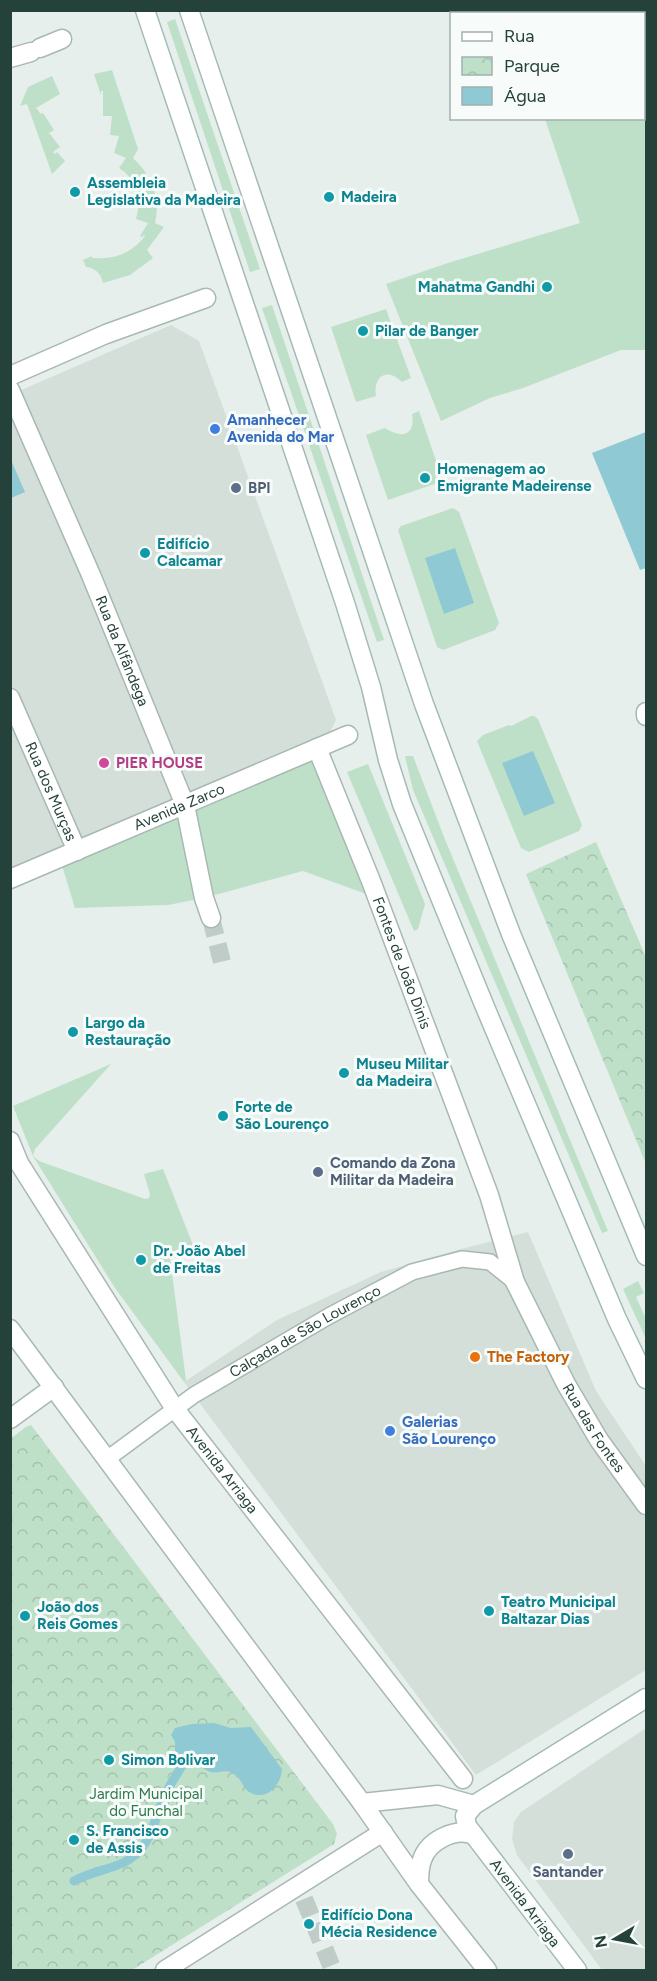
<svg xmlns="http://www.w3.org/2000/svg" width="657" height="1981" font-family="Figtree,sans-serif">
<style>
.built{fill:#d4dfda}
.grass{fill:#bfe0c8}
.park{fill:url(#park-crowns)}
.water{fill:#8ec9d4}
.lines{fill:none;stroke-linecap:round;stroke-linejoin:round}
.stream{stroke:#8ec9d4;stroke-width:9}
.pedestrian-tunnel{stroke:#bfccc8;stroke-width:18;stroke-dasharray:18 9;stroke-linecap:butt}
.service-casing{stroke:#a8b8b2;stroke-width:18}
.pedestrian-casing{stroke:#a8b8b2;stroke-width:21}
.minor-casing{stroke:#a8b8b2;stroke-width:21}
.tertiary-casing{stroke:#a8b8b2;stroke-width:21}
.secondary-casing{stroke:#a4bbb3;stroke-width:21}
.service{stroke:#fff;stroke-width:15}
.pedestrian{stroke:#fff;stroke-width:18}
.minor{stroke:#fff;stroke-width:18}
.tertiary{stroke:#fff;stroke-width:18}
.secondary{stroke:#fff;stroke-width:18}
.culture-dot{fill:#0f9aa8;stroke:#f7fbf9;stroke-width:2}
.shop-dot{fill:#3f7fe0;stroke:#f7fbf9;stroke-width:2}
.service-dot{fill:#5c6f8a;stroke:#f7fbf9;stroke-width:2}
.hotel-dot{fill:#d1479c;stroke:#f7fbf9;stroke-width:2}
.food-dot{fill:#e8710a;stroke:#f7fbf9;stroke-width:2}
.labels{text-anchor:middle;stroke-width:6;stroke-linejoin:round;paint-order:stroke}
.culture-label{font-size:15px;font-weight:bold;fill:#0d838f;stroke:#f7fbf9;text-anchor:start}
.shop-label{font-size:15px;font-weight:bold;fill:#366cbe;stroke:#f7fbf9;text-anchor:start}
.service-label{font-size:15px;font-weight:bold;fill:#4e5e75;stroke:#f7fbf9;text-anchor:start}
.street-label{font-size:15px;fill:#24423a;stroke:#f7fbf9}
.hotel-label{font-size:15px;font-weight:bold;fill:#b23c85;stroke:#f7fbf9;text-anchor:start}
.food-label{font-size:15px;font-weight:bold;fill:#c56008;stroke:#f7fbf9;text-anchor:start}
.park-label{font-size:15px;fill:#2d7a4b;stroke:#f7fbf9}
</style>
<defs>
<pattern id="park-crowns" width="20" height="18" patternUnits="userSpaceOnUse" patternTransform="scale(1.5)"><rect width="20" height="18" fill="#bfe0c8"/><path d="M2 6a3 3 0 1 1 6 0M12 15a3 3 0 1 1 6 0" fill="none" stroke="#a4c1ad"/></pattern>
</defs>
<rect width="100%" height="100%" fill="#e6efeb"/>
<g class="built">
<path d="M171 325 199 341 336 720 330 732 11 870 10 395Z"/>
<path d="M528 1232 596 1391 646 1466V1670L476 1775 184 1382 277 1320 381 1272 461 1249Z"/>
<path d="M646 1728V1970H602L517 1855 512 1839 514 1822 521 1812Z"/>
</g>
<g class="grass">
<path d="M508 11H646V350H621L523 388 490 398 441 421 386 284 448 263 580 223 545 119 644 118V14H509Z"/>
<path d="M175 19 260 269 250 272 167 22Z"/>
<path d="M112 70 138 149 133 158C152 176 161 197 155 223L164 227 147 250 153 258 130 275 103 283C101 274 96 268 86 267L83 260 92 256V258C114 260 132 253 145 236L144 235 142 237 140 236 148 223 136 219C142 197 139 181 119 168L126 158 114 153 119 136 110 135 112 116H103V91H101V95L94 74Z"/>
<path d="M52 76 60 94 36 108 41 114 43 113 54 130 48 134H50L60 147 53 152 55 154 57 152 65 161 52 174 27 104 20 106 28 87Z"/>
<path d="M272 305 384 640 377 642 262 308Z"/>
<path d="M386 309 411 378 402 382C387 367 373 376 376 396L356 402 331 327Z"/>
<path d="M419 411 443 481 388 500 366 435 385 428C401 439 416 436 412 414Z"/>
<path d="M453 508 459 512 499 623 495 630 443 650 437 647 398 530 401 526Z"/>
<path d="M531 716H534L538 719 582 825 579 831 529 852 521 848 477 741 483 735 509 725 511 726Z"/>
<path d="M317 748 369 895 303 871 204 898 168 905 75 908 60 859Z"/>
<path d="M405 756H413L444 837 608 1231 602 1233 413 790Z"/>
<path d="M368 764 425 904 418 929 414 931 347 772Z"/>
<path d="M111 1064 35 1149 33 1156 39 1161 145 1199 149 1198 150 1194 144 1174 163 1169 195 1250 170 1258 186 1380 184 1382 115 1288 33 1156 13 1106Z"/>
<path d="M638 1281 644 1293 636 1297 646 1319V1339L623 1289Z"/>
</g>
<g class="park">
<path d="M596 842 646 957V1164L526 874Z"/>
<path d="M31 1425 333 1824 337 1834 334 1844 132 1970H11L10 1439 26 1427Z"/>
</g>
<g class="water">
<path d="M646 432V568L640 570 592 453Z"/>
<path d="M11 460 25 492 11 498H10Z"/>
<path d="M455 548 474 603 444 614 425 558Z"/>
<path d="M533 751 555 803 524 816 502 763Z"/>
<path d="M214 1723 231 1728 251 1727 282 1769C281 1785 267 1802 249 1792 242 1787 241 1778 234 1774 226 1768 219 1774 211 1772 202 1769 199 1762 189 1764L175 1752V1742L171 1735 175 1728 192 1724Z"/>
</g>
<g class="lines">
<path class="stream" d="M74 1881C91 1872 107 1870 123 1863 151 1849 153 1823 164 1797 169 1785 178 1773 185 1761"/>
<g class="pedestrian-tunnel">
<path d="M211 918 222 962"/>
<path d="M304 1899 333 1970"/>
</g>
<g class="service-casing">
<g id="service">
<path id="s1" d="M107 1459 194 1395 329 1316 412 1272 462 1259 490 1262 515 1282"/>
</g>
</g>
<g class="pedestrian-casing">
<g id="pedestrian">
<path d="M40 48 62 39"/>
<path d="M10 58 31 52"/>
<path d="M10 376 106 334 206 298"/>
<path id="s2" d="M10 390 91 575 185 805 204 898 211 918"/>
<path id="s3" d="M10 698 77 851"/>
<path d="M646 712V716"/>
<path id="s4" d="M317 748 371 881 489 1195 515 1282"/>
<path id="s5" d="M10 879 348 735"/>
<path id="s6" d="M10 1141 19 1163 175 1409 463 1779"/>
</g>
</g>
<g class="minor-casing">
<g id="minor">
<path id="s7" d="M515 1282 566 1384 599 1440 646 1505"/>
<path d="M10 1419 54 1387"/>
<path d="M165 1970 383 1832"/>
</g>
</g>
<g class="tertiary-casing">
<g id="tertiary">
<path d="M10 1329 362 1803 419 1884 487 1970"/>
<path d="M362 1803 438 1795 474 1805"/>
<path d="M419 1884C419 1876 419 1868 422 1860 428 1841 455 1827 474 1835"/>
</g>
</g>
<g class="secondary-casing">
<g id="secondary">
<path d="M145 10 345 603 371 687 388 760 402 804 485 1007 617 1319 646 1379"/>
<path d="M189 10 424 704 511 934 646 1256"/>
<path d="M577 1970 467 1826 465 1816 474 1805 646 1698"/>
</g>
</g>
<use href="#service" class="service"/>
<use href="#pedestrian" class="pedestrian"/>
<use href="#minor" class="minor"/>
<use href="#tertiary" class="tertiary"/>
<use href="#secondary" class="secondary"/>
</g>
<g class="culture-dot">
<circle cx="75" cy="192" r="6"/>
<circle cx="329" cy="197" r="6"/>
<circle cx="547" cy="287" r="6"/>
<circle cx="363" cy="331" r="6"/>
<circle cx="425" cy="478" r="6"/>
<circle cx="145" cy="553" r="6"/>
<circle cx="73" cy="1032" r="6"/>
<circle cx="344" cy="1073" r="6"/>
<circle cx="223" cy="1116" r="6"/>
<circle cx="141" cy="1260" r="6"/>
<circle cx="489" cy="1611" r="6"/>
<circle cx="25" cy="1616" r="6"/>
<circle cx="109" cy="1760" r="6"/>
<circle cx="74" cy="1840" r="6"/>
<circle cx="309" cy="1924" r="6"/>
</g>
<g class="shop-dot">
<circle cx="215" cy="429" r="6"/>
<circle cx="390" cy="1431" r="6"/>
</g>
<g class="service-dot">
<circle cx="236" cy="488" r="6"/>
<circle cx="318" cy="1172" r="6"/>
<circle cx="568" cy="1854" r="6"/>
</g>
<circle class="hotel-dot" cx="104" cy="763" r="6"/>
<circle class="food-dot" cx="475" cy="1357" r="6"/>
<g class="labels">
<g class="culture-label">
<text x="87" y="188">Assembleia<tspan x="87" dy="17">Legislativa da Madeira</tspan></text>
<text x="341" y="202">Madeira</text>
<text x="535" y="292" text-anchor="end">Mahatma Gandhi</text>
<text x="375" y="336">Pilar de Banger</text>
<text x="437" y="474">Homenagem ao<tspan x="437" dy="17">Emigrante Madeirense</tspan></text>
<text x="157" y="549">Edifício<tspan x="157" dy="17">Calcamar</tspan></text>
<text x="85" y="1028">Largo da<tspan x="85" dy="17">Restauração</tspan></text>
<text x="356" y="1069">Museu Militar<tspan x="356" dy="17">da Madeira</tspan></text>
<text x="235" y="1112">Forte de<tspan x="235" dy="17">São Lourenço</tspan></text>
<text x="153" y="1256">Dr. João Abel<tspan x="153" dy="17">de Freitas</tspan></text>
<text x="501" y="1607">Teatro Municipal<tspan x="501" dy="17">Baltazar Dias</tspan></text>
<text x="37" y="1612">João dos<tspan x="37" dy="17">Reis Gomes</tspan></text>
<text x="121" y="1765">Simon Bolivar</text>
<text x="86" y="1836">S. Francisco<tspan x="86" dy="17">de Assis</tspan></text>
<text x="321" y="1920">Edifício Dona<tspan x="321" dy="17">Mécia Residence</tspan></text>
</g>
<g class="shop-label">
<text x="227" y="425">Amanhecer<tspan x="227" dy="17">Avenida do Mar</tspan></text>
<text x="402" y="1427">Galerias<tspan x="402" dy="17">São Lourenço</tspan></text>
</g>
<g class="service-label">
<text x="248" y="493">BPI</text>
<text x="330" y="1168">Comando da Zona<tspan x="330" dy="17">Militar da Madeira</tspan></text>
<text x="568" y="1877" text-anchor="middle">Santander</text>
</g>
<g class="street-label">
<text dy="5" stroke="none"><textPath href="#s2" startOffset="284">Rua da Alfândega</textPath></text>
<text dy="5" stroke="none"><textPath href="#s3" startOffset="102">Rua dos Murças</textPath></text>
<text dy="5" stroke="none"><textPath href="#s5" startOffset="184">Avenida Zarco</textPath></text>
<text dy="5" stroke="none"><textPath href="#s4" startOffset="231">Fontes de João Dinis</textPath></text>
<text dy="5" stroke="none"><textPath href="#s1" startOffset="236">Calçada de São Lourenço</textPath></text>
<text dy="5" stroke="none"><textPath href="#s7" startOffset="166">Rua das Fontes</textPath></text>
<text dy="5" stroke="none"><textPath href="#s6" startOffset="392">Avenida Arriaga</textPath></text>
<text transform="translate(525 1903) rotate(53)" y="5">Avenida Arriaga</text>
</g>
<g class="hotel-label">
<text x="116" y="768">PIER HOUSE</text>
</g>
<g class="food-label">
<text x="487" y="1362">The Factory</text>
</g>
<g class="park-label">
<text x="146" y="1799">Jardim Municipal<tspan x="146" dy="17">do Funchal</tspan></text>
</g>
</g>
<rect width="657" height="1981" fill="none" stroke="#24423a" stroke-width="24"/>
<rect x="450" y="12" width="195" height="108" fill="#f7fbf9" stroke="#a3b1ad" stroke-width="1.5"/>
<rect x="462" y="32" width="30" height="9" fill="#ffffff" stroke="#a3b1ad" stroke-width="1.5"/>
<text x="504" y="42" font-size="18" fill="#24423a">Rua</text>
<rect x="462" y="57" width="30" height="18" fill="url(#park-crowns)" stroke="#a3b1ad" stroke-width="1.5"/>
<text x="504" y="72" font-size="18" fill="#24423a">Parque</text>
<rect x="462" y="87" width="30" height="18" fill="#8ec9d4" stroke="#a3b1ad" stroke-width="1.5"/>
<text x="504" y="102" font-size="18" fill="#24423a">Água</text>
<g transform="translate(615 1939) rotate(260)" stroke="#f7fbf9" stroke-width="4.5" paint-order="stroke">
<path d="M0-4.5L10 22L0 15L-10 22Z" fill="#24423a"/>
<text y="-9" font-size="16" font-weight="bold" text-anchor="middle" fill="#24423a">N</text>
</g>
</svg>
